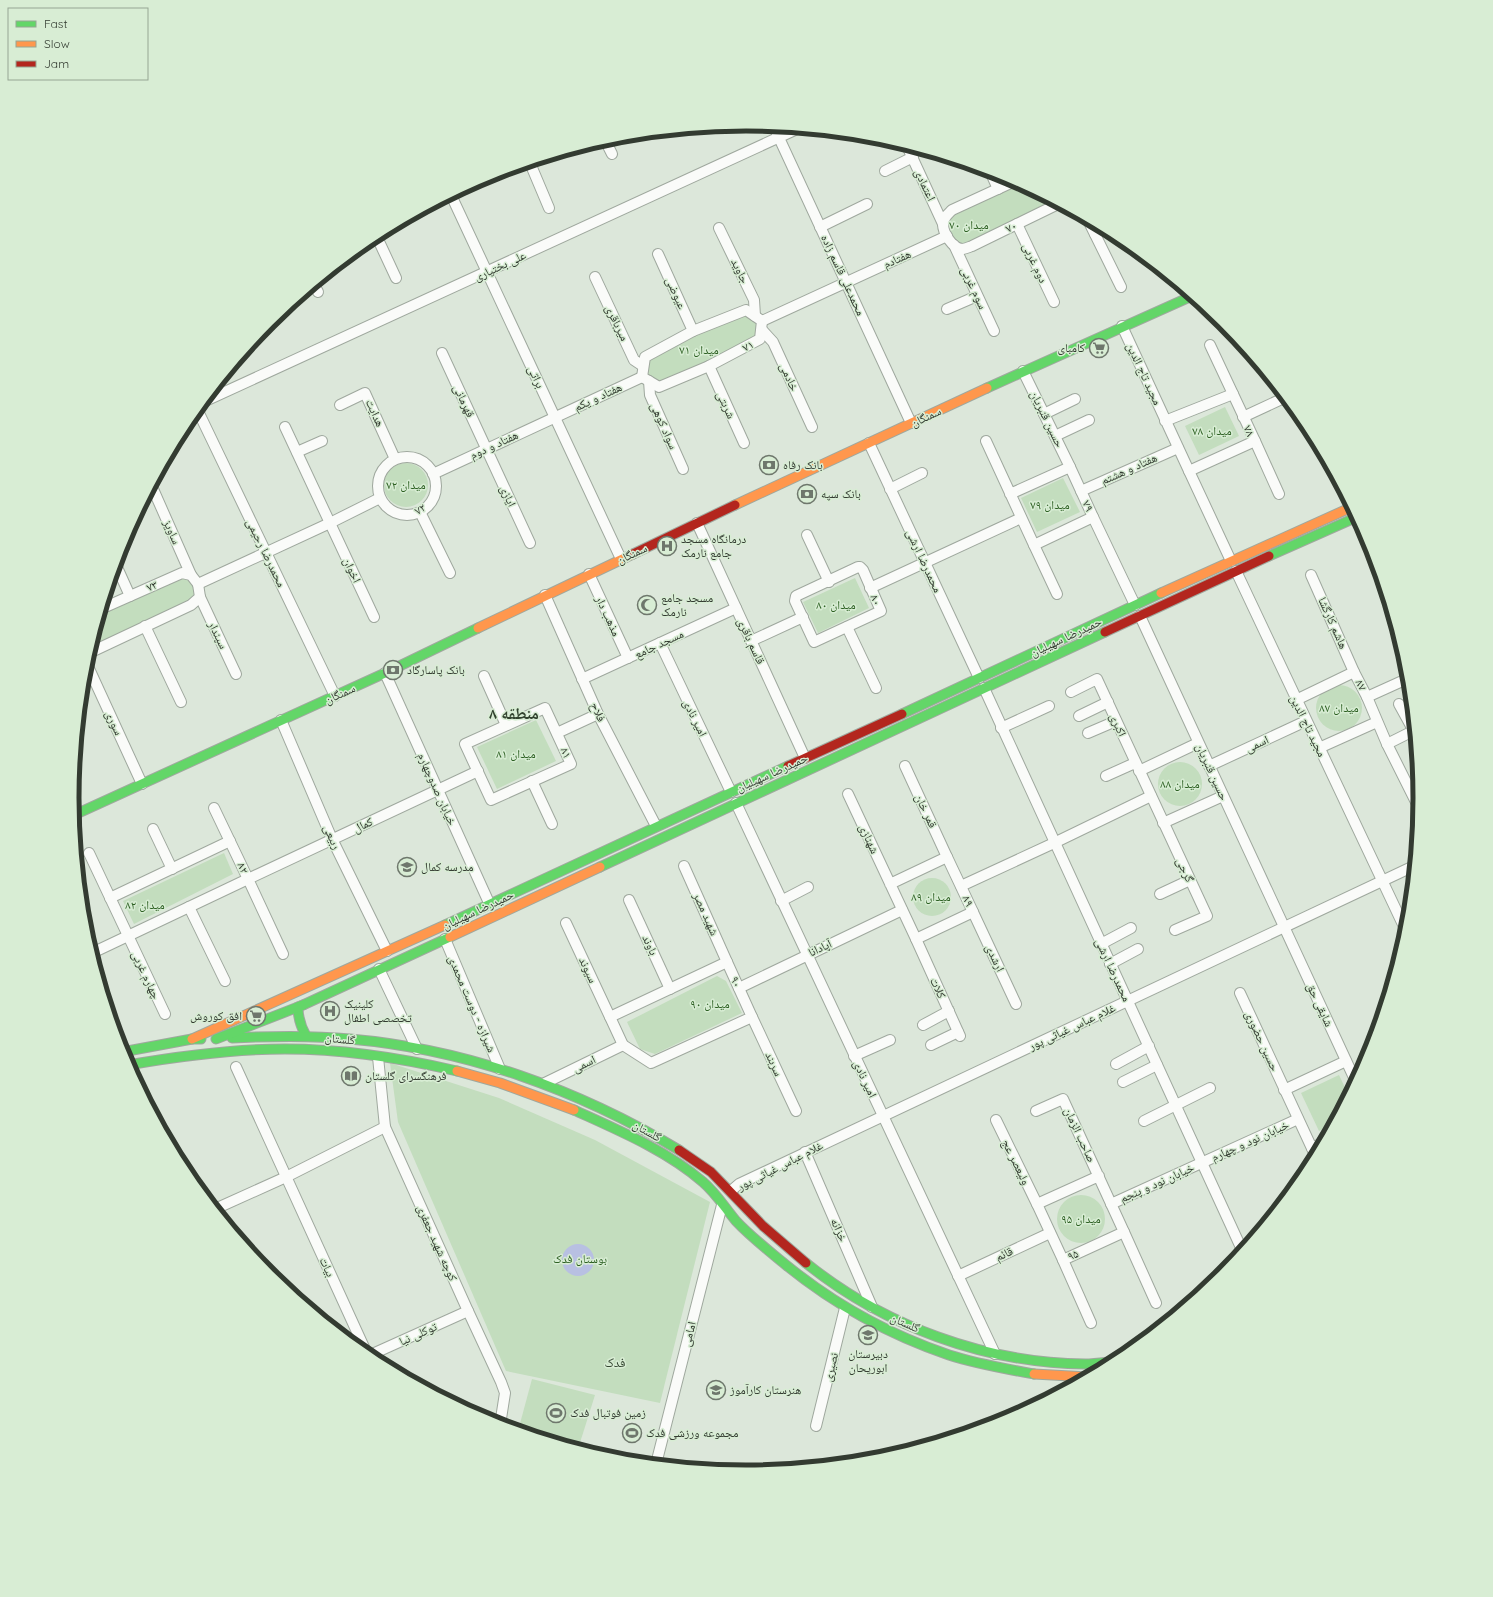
<svg xmlns="http://www.w3.org/2000/svg" width="1493" height="1597" font-family="Quicksand,'Noto Naskh Arabic',sans-serif">
<style>
.green{fill:#c3ddbe}
.water{fill:#b8c0e2}
.lines{fill:none;stroke-linecap:round;stroke-linejoin:round}
.street-casing{stroke:#9fa89e;stroke-width:12}
.fast-casing{stroke:#9fa89e;stroke-width:11}
.slow-casing{stroke:#9fa89e;stroke-width:11}
.jam-casing{stroke:#9fa89e;stroke-width:11}
.street{stroke:#fafbf9;stroke-width:10}
.fast{stroke:#63d668;stroke-width:9}
.slow{stroke:#ff974d;stroke-width:9}
.jam{stroke:#b3261e;stroke-width:9}
.labels{text-anchor:middle;stroke-width:3;stroke-linejoin:round;paint-order:stroke}
.street-label{font-size:12px;fill:#333b31;stroke:#d8edd4}
.park-label{font-size:12px;fill:#2d6023;stroke:#d8edd4}
.poi-label{font-size:12px;fill:#333b31;stroke:#d8edd4;text-anchor:start}
.neighbourhood-label{font-size:13px;fill:#32432f;stroke:#d8edd4}
.district-label{font-size:16px;font-weight:bold;fill:#32432f;stroke:#d8edd4}
.rim{fill:none;stroke:#333b31;stroke-width:5}
</style>
<rect width="100%" height="100%" fill="#dce7da"/>
<g class="green">
<path d="M1015 181 1058 204 962 249 947 236 945 217Z"/>
<path d="M746 310 762 321 760 339 659 387 642 377 645 357Z"/>
<path d="M1225 407 1239 436 1199 455 1185 426Z"/>
<circle cx="406" cy="485" r="22"/>
<path d="M1063 478 1080 512 1037 532 1021 498Z"/>
<path d="M182 573 191 576 200 597 89 652 103 608Z"/>
<path d="M855 578 869 608 818 633 803 602Z"/>
<circle cx="1339" cy="708" r="23"/>
<path d="M536 720 556 761 497 789 477 747Z"/>
<circle cx="1180" cy="784" r="22"/>
<path d="M224 853 233 874 134 924 123 901Z"/>
<circle cx="932" cy="897" r="19"/>
<path d="M717 976 726 981 742 1013 655 1054 640 1049 627 1022Z"/>
<path d="M390 1063 499 1098 595 1140 710 1202 660 1403 506 1371 398 1122Z"/>
<path d="M1339 1075 1349 1096 1333 1124 1319 1131 1301 1093Z"/>
<circle cx="1081" cy="1219" r="24"/>
<path d="M532 1379 595 1395 578 1449 518 1431Z"/>
<path d="M1027 1400 1039 1403 1023 1412Z"/>
</g>
<circle class="water" cx="578" cy="1260" r="16"/>
<g class="lines">
<g class="street-casing">
<g id="street">
<path d="M774 127 911 423"/>
<path d="M605 140 612 154"/>
<path d="M907 146 943 224"/>
<path d="M530 163 549 208"/>
<path d="M885 171 913 157"/>
<path d="M990 171 998 189"/>
<path d="M1015 181 952 210C948 214 943 218 943 224 943 233 952 248 962 249 965 249 969 247 972 246L1058 204"/>
<path d="M451 195 621 559"/>
<path d="M1088 220 1121 287"/>
<path d="M1017 224 1054 302"/>
<path d="M820 227 867 204"/>
<path d="M719 228 754 300 755 316"/>
<path d="M1095 234 1105 229"/>
<path d="M376 235 396 278"/>
<path d="M954 245 994 331"/>
<path d="M658 254 693 331"/>
<path d="M595 277 634 360 643 366"/>
<path d="M314 285 318 292"/>
<path d="M947 309 977 296"/>
<path d="M746 310 762 321 760 339 709 366 659 387 642 377 645 357 693 331Z"/>
<path d="M762 321 947 236"/>
<path d="M1122 326 1189 471 1255 441 1233 394 1165 421"/>
<path d="M762 330 773 342 812 427"/>
<path d="M1210 345 1233 394"/>
<path d="M442 353 530 543"/>
<path d="M709 366 744 443"/>
<path d="M1023 371 1070 467"/>
<path d="M649 381 650 395 683 469"/>
<path d="M203 402 797 129"/>
<path d="M340 405 365 393 395 459"/>
<path d="M197 409 335 696"/>
<path d="M1044 414 1075 399"/>
<path d="M1243 417 1286 397"/>
<path d="M285 427 374 617"/>
<path d="M1055 436 1089 420"/>
<path d="M986 441 1034 545 1093 517 1070 467 1010 494"/>
<path d="M1255 441 1279 494"/>
<path d="M869 443 979 678"/>
<path d="M297 452 322 441"/>
<circle cx="407" cy="486" r="29"/>
<path d="M1189 471 1231 561"/>
<path d="M433 474 642 377"/>
<path d="M153 489 191 575"/>
<path d="M890 489 922 473"/>
<path d="M1081 491 1178 448"/>
<path d="M420 512 450 573"/>
<path d="M1093 517 1135 605"/>
<path d="M697 523 805 758"/>
<path d="M807 535 829 582"/>
<path d="M1034 545 1057 594"/>
<path d="M116 565 130 596"/>
<path d="M858 567H860L863 570 881 611 814 642 795 601 796 596Z"/>
<path d="M1236 571 1407 933"/>
<path d="M589 574 628 658"/>
<path d="M1311 575 1354 672"/>
<path d="M198 584 330 523 380 498"/>
<path d="M870 588 1021 518"/>
<path d="M545 595 598 714 656 826"/>
<path d="M200 597 236 674"/>
<path d="M103 608 182 573 191 575 198 584"/>
<path d="M1140 616 1356 1082"/>
<path d="M145 626 181 702"/>
<path d="M847 627 876 688"/>
<path d="M751 641 803 617"/>
<path d="M660 643 731 792"/>
<path d="M89 653 191 605 200 597 198 584"/>
<path d="M86 662 142 784"/>
<path d="M385 673 490 905"/>
<path d="M484 676 506 725"/>
<path d="M582 679 736 608"/>
<path d="M984 688 1243 1252"/>
<path d="M1071 692 1097 679 1207 916 1175 930"/>
<path d="M1367 697 1409 678"/>
<path d="M1296 700 1354 672 1367 697 1387 744 1420 810"/>
<path d="M1399 704 1415 733"/>
<path d="M545 708 571 764 491 800 465 744Z"/>
<path d="M1079 716 1108 702"/>
<path d="M281 720 332 839 387 951"/>
<path d="M1001 728 1049 706"/>
<path d="M557 733 598 714"/>
<path d="M1088 733 1116 721"/>
<path d="M1387 744 1413 731"/>
<path d="M1319 748 1377 722"/>
<path d="M905 766 947 857"/>
<path d="M1209 766 1306 721"/>
<path d="M1139 771 1198 743"/>
<path d="M1106 776 1135 763"/>
<path d="M532 781 552 824"/>
<path d="M848 794 916 939 973 912 947 857 890 884"/>
<path d="M736 803 995 1354"/>
<path d="M1163 823 1223 796"/>
<path d="M153 829 172 869"/>
<path d="M89 853 165 1014"/>
<path d="M684 866 727 962"/>
<path d="M961 886 1054 843 1151 796"/>
<path d="M1160 894 1190 880"/>
<path d="M110 898 230 841"/>
<path d="M629 900 670 989"/>
<path d="M781 901 808 887"/>
<path d="M189 907 225 981"/>
<path d="M973 912 1016 1004"/>
<path d="M566 923 610 1017"/>
<path d="M445 939 500 1069"/>
<path d="M916 939 960 1036"/>
<path d="M1101 944 1131 928"/>
<path d="M92 953 248 879 214 808"/>
<path d="M283 954 248 879 478 771"/>
<path d="M727 962 752 1017 651 1063 623 1045 610 1017Z"/>
<path d="M1110 964 1138 949"/>
<path d="M379 969 417 1049"/>
<path d="M739 988 902 910"/>
<path d="M1240 993 1316 1157"/>
<path d="M752 1017 796 1111"/>
<path d="M923 1025 949 1011"/>
<path d="M931 1045 958 1032"/>
<path d="M854 1056 890 1040"/>
<path d="M378 1057 385 1127 468 1311 501 1382 505 1393 500 1425"/>
<path d="M1116 1064 1149 1046"/>
<path d="M236 1067 368 1356"/>
<path d="M1123 1082 1157 1065"/>
<path d="M545 1083 623 1045"/>
<path d="M1284 1090 1346 1061"/>
<path d="M1036 1111 1063 1099 1124 1232 1063 1260 1037 1204 1099 1176"/>
<path d="M996 1120 1037 1204"/>
<path d="M1144 1121 1210 1088"/>
<path d="M1312 1148 1324 1142"/>
<path d="M805 1152 872 1307"/>
<path d="M732 1190 739 1184 1414 866"/>
<path d="M1111 1204 1298 1119"/>
<path d="M215 1209 286 1177 385 1127"/>
<path d="M1124 1232 1156 1303"/>
<path d="M1063 1260 1091 1323"/>
<path d="M958 1276 1050 1233"/>
<path d="M368 1356 468 1311"/>
<path d="M816 1426 845 1308"/>
<path d="M656 1464 722 1205"/>
</g>
</g>
<g class="fast-casing">
<g id="fast">
<path d="M987 388 1192 296"/>
<path d="M1269 556 1357 517"/>
<path d="M902 714 1161 593"/>
<path d="M74 815 385 673 478 628"/>
<path d="M600 867 1105 632"/>
<path d="M445 925 788 766"/>
<path d="M303 1005 298 1007C298 1018 301 1027 306 1036"/>
<path d="M232 1038C271 1036 310 1035 350 1039 466 1049 579 1090 679 1150"/>
<path d="M216 1039 303 1005 450 937"/>
<path d="M122 1052 192 1039H201"/>
<path d="M128 1065C180 1056 232 1049 285 1049 343 1049 401 1058 457 1071"/>
<path d="M574 1110C618 1130 666 1150 703 1182 716 1193 725 1208 736 1221 751 1237 769 1251 786 1265 834 1304 890 1335 949 1355 977 1364 1006 1369 1034 1374"/>
<path d="M806 1263C884 1326 985 1363 1085 1364 1096 1364 1107 1362 1118 1361"/>
</g>
</g>
<g class="slow-casing">
<g id="slow">
<path d="M735 505 987 388"/>
<path d="M1161 593 1352 507"/>
<path d="M478 628 633 554"/>
<path d="M450 937 600 867"/>
<path d="M192 1039 445 925"/>
<path d="M457 1071 500 1083 574 1110"/>
<path d="M1034 1374 1088 1377"/>
</g>
</g>
<g class="jam-casing">
<g id="jam">
<path d="M633 554 735 505"/>
<path d="M1105 632 1269 556"/>
<path d="M788 766 902 714"/>
<path d="M679 1150 711 1172 763 1226 806 1263"/>
</g>
</g>
<use href="#street" class="street"/>
<use href="#fast" class="fast"/>
<use href="#slow" class="slow"/>
<use href="#jam" class="jam"/>
</g>
<defs>
<g id="supermarket-ring" transform="scale(1)"><circle r="9.5" fill="#d8edd4" stroke="#6e776c" stroke-width="1.5"/><path d="M-6-5.5h2.5l.6 2H6L4.5 2H-2.5L-4.4-4H-6ZM-1.5 3.2a1.3 1.3 0 1 0 .1 0ZM3 3.2a1.3 1.3 0 1 0 .1 0Z" fill="#6e776c"/></g>
<g id="bank-ring" transform="scale(1)"><circle r="9.5" fill="#d8edd4" stroke="#6e776c" stroke-width="1.5"/><path d="M-6-4H6V4H-6ZM0-2.3a2.3 2.3 0 1 0 0 4.6a2.3 2.3 0 1 0 0-4.6Z" fill="#6e776c"/></g>
<g id="hospital-ring" transform="scale(1)"><circle r="9.5" fill="#d8edd4" stroke="#6e776c" stroke-width="1.5"/><path d="M-5-5h3v3.5h4V-5h3V5h-3V1.5h-4V5h-3Z" fill="#6e776c"/></g>
<g id="mosque-ring" transform="scale(1)"><circle r="9.5" fill="#d8edd4" stroke="#6e776c" stroke-width="1.5"/><path d="M3.5-4.9A6 6 0 1 0 3.5 4.9A5 5 0 1 1 3.5-4.9Z" fill="#6e776c"/></g>
<g id="school-ring" transform="scale(1)"><circle r="9.5" fill="#d8edd4" stroke="#6e776c" stroke-width="1.5"/><path d="M0-5L7-2L0 1L-7-2ZM-4 1L0 2.5L4 1V4Q0 6-4 4Z" fill="#6e776c"/></g>
<g id="library-ring" transform="scale(1)"><circle r="9.5" fill="#d8edd4" stroke="#6e776c" stroke-width="1.5"/><path d="M-6-4Q-3-5.5-.7-3.5V5Q-3 3-6 4ZM6-4Q3-5.5 .7-3.5V5Q3 3 6 4Z" fill="#6e776c"/></g>
<g id="stadium-ring" transform="scale(1)"><circle r="9.5" fill="#d8edd4" stroke="#6e776c" stroke-width="1.5"/><path d="M0-5a6.5 5 0 1 0 0 10a6.5 5 0 1 0 0-10ZM-3.5-1.8h7v3.6h-7Z" fill="#6e776c"/></g>
</defs>
<g fill-rule="evenodd">
<use href="#supermarket-ring" x="1099" y="348"/>
<use href="#bank-ring" x="769" y="465"/>
<use href="#bank-ring" x="807" y="494"/>
<use href="#hospital-ring" x="667" y="546"/>
<use href="#mosque-ring" x="647" y="605"/>
<use href="#bank-ring" x="393" y="670"/>
<use href="#school-ring" x="407" y="867"/>
<use href="#hospital-ring" x="330" y="1011"/>
<use href="#supermarket-ring" x="256" y="1016"/>
<use href="#library-ring" x="351" y="1076"/>
<use href="#school-ring" x="868" y="1335"/>
<use href="#school-ring" x="716" y="1390"/>
<use href="#stadium-ring" x="556" y="1413"/>
<use href="#stadium-ring" x="632" y="1433"/>
</g>
<g class="labels">
<g class="street-label">
<text transform="translate(925 185) rotate(65)" y="4">اعتمادی</text>
<text transform="translate(1011 227) rotate(-26)" y="4">۷۰</text>
<text transform="translate(897 259) rotate(-24)" y="4">هفتادم</text>
<text transform="translate(1035 263) rotate(65)" y="4">دوم غربی</text>
<text transform="translate(500 266) rotate(-25)" y="4">علی بختیاری</text>
<text transform="translate(740 271) rotate(64)" y="4">جاوید</text>
<text transform="translate(843 275) rotate(65)" y="4">محمدعلی قاسم زاده</text>
<text transform="translate(974 288) rotate(65)" y="4">سوم غربی</text>
<text transform="translate(676 293) rotate(66)" y="4">عیوضی</text>
<text transform="translate(617 323) rotate(64)" y="4">میرباقری</text>
<text transform="translate(748 346) rotate(-28)" y="4">۷۱</text>
<text transform="translate(1144 374) rotate(65)" y="4">مجید تاج الدین</text>
<text transform="translate(536 377) rotate(65)" y="4">براتی</text>
<text transform="translate(789 377) rotate(66)" y="4">خادمی</text>
<text transform="translate(598 397) rotate(-25)" y="4">هفتاد و یکم</text>
<text transform="translate(464 401) rotate(65)" y="4">قهرمانی</text>
<text transform="translate(726 405) rotate(65)" y="4">شربتی</text>
<text transform="translate(375 413) rotate(66)" y="4">هدایت</text>
<text transform="translate(926 417) rotate(-25)" y="4">سمنگان</text>
<text transform="translate(1047 419) rotate(64)" y="4">حسین قنبریان</text>
<text transform="translate(664 426) rotate(66)" y="4">سواد کوهی</text>
<text transform="translate(1249 431) rotate(67)" y="4">۷۸</text>
<text transform="translate(494 445) rotate(-25)" y="4">هفتاد و دوم</text>
<text transform="translate(1129 469) rotate(-24)" y="4">هفتاد و هشتم</text>
<text transform="translate(508 496) rotate(65)" y="4">ایازی</text>
<text transform="translate(1088 506) rotate(65)" y="4">۷۹</text>
<text transform="translate(420 509) rotate(-31)" y="4">۷۲</text>
<text transform="translate(172 532) rotate(66)" y="4">ساویز</text>
<text transform="translate(266 553) rotate(64)" y="4">محمدرضا رحیمی</text>
<text transform="translate(632 554) rotate(-25)" y="4">سمنگان</text>
<text transform="translate(924 561) rotate(65)" y="4">محمدرضا ارشی</text>
<text transform="translate(352 570) rotate(65)" y="4">اخوان</text>
<text transform="translate(152 586) rotate(-24)" y="4">۷۳</text>
<text transform="translate(876 600) rotate(65)" y="4">۸۰</text>
<text transform="translate(608 616) rotate(65)" y="4">مذهب دار</text>
<text transform="translate(1333 623) rotate(66)" y="4">هاشم کارگشا</text>
<text transform="translate(218 635) rotate(64)" y="4">سپندار</text>
<text transform="translate(1066 637) rotate(-25)" y="4">حمیدرضا سهیلیان</text>
<text transform="translate(751 641) rotate(65)" y="4">قاسم باقری</text>
<text transform="translate(659 644) rotate(-25)" y="4">مسجد جامع</text>
<text transform="translate(1361 685) rotate(63)" y="4">۸۷</text>
<text transform="translate(340 694) rotate(-24)" y="4">سمنگان</text>
<text transform="translate(598 712) rotate(64)" y="4">فلاح</text>
<text transform="translate(695 718) rotate(64)" y="4">امیر نادی</text>
<text transform="translate(114 723) rotate(65)" y="4">سوری</text>
<text transform="translate(1118 725) rotate(66)" y="4">اکبری</text>
<text transform="translate(1308 726) rotate(64)" y="4">مجید تاج الدین</text>
<text transform="translate(1257 744) rotate(-25)" y="4">اسمی</text>
<text transform="translate(566 753) rotate(66)" y="4">۸۱</text>
<text transform="translate(1212 772) rotate(65)" y="4">حسین قنبریان</text>
<text transform="translate(772 773) rotate(-24)" y="4">حمیدرضا سهیلیان</text>
<text transform="translate(437 789) rotate(66)" y="4">خیابان صدوچهارم</text>
<text transform="translate(926 811) rotate(65)" y="4">قمر خان</text>
<text transform="translate(363 825) rotate(-25)" y="4">کمال</text>
<text transform="translate(332 837) rotate(66)" y="4">ربیعی</text>
<text transform="translate(869 839) rotate(65)" y="4">شهنازی</text>
<text transform="translate(243 868) rotate(65)" y="4">۸۲</text>
<text transform="translate(1185 870) rotate(65)" y="4">گرجی</text>
<text transform="translate(968 901) rotate(65)" y="4">۸۹</text>
<text transform="translate(478 910) rotate(-25)" y="4">حمیدرضا سهیلیان</text>
<text transform="translate(706 914) rotate(66)" y="4">شهید مصر</text>
<text transform="translate(650 945) rotate(65)" y="4">باوند</text>
<text transform="translate(820 948) rotate(-25)" y="4">آپادانا</text>
<text transform="translate(995 958) rotate(65)" y="4">ارشدی</text>
<text transform="translate(588 970) rotate(65)" y="4">سیوند</text>
<text transform="translate(1113 970) rotate(65)" y="4">محمدرضا ارشی</text>
<text transform="translate(146 975) rotate(65)" y="4">چهارم غربی</text>
<text transform="translate(736 982) rotate(66)" y="4">۹۰</text>
<text transform="translate(938 988) rotate(65)" y="4">کلات</text>
<text transform="translate(472 1004) rotate(67)" y="4">شیرازه - دوست محمدی</text>
<text transform="translate(1320 1005) rotate(65)" y="4">شایقی حق</text>
<text transform="translate(1072 1027) rotate(-25)" y="4">غلام عباس غیاثی ‌پور</text>
<text transform="translate(340 1039) rotate(6)" y="4">گلستان</text>
<text transform="translate(1262 1041) rotate(65)" y="4">حسین حضوری</text>
<text transform="translate(584 1064) rotate(-26)" y="4">اسمی</text>
<text transform="translate(774 1064) rotate(65)" y="4">سربند</text>
<text transform="translate(865 1079) rotate(65)" y="4">امیر نادی</text>
<text transform="translate(647 1131) rotate(29)" y="4">گلستان</text>
<text transform="translate(1080 1135) rotate(65)" y="4">صاحب الزمان</text>
<text transform="translate(1250 1141) rotate(-24)" y="4">خیابان نود و چهارم</text>
<text transform="translate(1016 1162) rotate(64)" y="4">ولیعصر عج</text>
<text transform="translate(780 1166) rotate(-27)" y="4">غلام عباس غیاثی ‌پور</text>
<text transform="translate(1157 1183) rotate(-24)" y="4">خیابان نود و پنجم</text>
<text transform="translate(839 1230) rotate(67)" y="4">خزانه</text>
<text transform="translate(437 1243) rotate(66)" y="4">کوچه شهید جعفری</text>
<text transform="translate(1004 1254) rotate(-25)" y="4">قائم</text>
<text transform="translate(1073 1255) rotate(-24)" y="4">۹۵</text>
<text transform="translate(327 1267) rotate(65)" y="4">بیات</text>
<text transform="translate(905 1323) rotate(24)" y="4">گلستان</text>
<text transform="translate(418 1334) rotate(-24)" y="4">توکلی نیا</text>
<text transform="translate(689 1334) rotate(-76)" y="4">امامی</text>
<text transform="translate(831 1367) rotate(-76)" y="4">نصیری</text>
</g>
<g class="park-label">
<text x="969" y="229">میدان ۷۰</text>
<text x="699" y="354">میدان ۷۱</text>
<text x="1212" y="435">میدان ۷۸</text>
<text x="406" y="489">میدان ۷۲</text>
<text x="1050" y="509">میدان ۷۹</text>
<text x="836" y="609">میدان ۸۰</text>
<text x="1339" y="712">میدان ۸۷</text>
<text x="516" y="758">میدان ۸۱</text>
<text x="1180" y="788">میدان ۸۸</text>
<text x="931" y="901">میدان ۸۹</text>
<text x="145" y="909">میدان ۸۲</text>
<text x="710" y="1008">میدان ۹۰</text>
<text x="1081" y="1223">میدان ۹۵</text>
<text x="580" y="1263">بوستان فدک</text>
</g>
<g class="poi-label">
<text x="1085" y="352" text-anchor="end">کامبای</text>
<text x="783" y="469">بانک رفاه</text>
<text x="821" y="498">بانک سپه</text>
<text x="681" y="543">درمانگاه مسجد<tspan x="681" dy="14">جامع نارمک</tspan></text>
<text x="661" y="602">مسجد جامع<tspan x="661" dy="14">نارمک</tspan></text>
<text x="407" y="674">بانک پاسارگاد</text>
<text x="421" y="871">مدرسه کمال</text>
<text x="344" y="1008">کلینیک<tspan x="344" dy="14">تخصصی اطفال</tspan></text>
<text x="242" y="1020" text-anchor="end">افق کوروش</text>
<text x="365" y="1080">فرهنگسرای گلستان</text>
<text x="868" y="1358" text-anchor="middle">دبیرستان<tspan x="868" dy="14">ابوریحان</tspan></text>
<text x="730" y="1394">هنرستان کارآموز</text>
<text x="570" y="1417">زمین فوتبال فدک</text>
<text x="646" y="1437">مجموعه ورزشی فدک</text>
</g>
<g class="neighbourhood-label">
<text x="615" y="1367">فدک</text>
</g>
<g class="district-label">
<text x="514" y="719">منطقه ۸</text>
</g>
</g>
<path d="M0 0H1493V1597H0ZM79 798a667 667 0 1 1 1334 0a667 667 0 1 1-1334 0Z" fill="#d8edd4" fill-rule="evenodd"/>
<path class="rim" d="M79 798a667 667 0 1 1 1334 0a667 667 0 1 1-1334 0Z"/>
<rect x="8" y="8" width="140" height="72" fill="#d8edd4" stroke="#96a693"/>
<rect x="16" y="21" width="20" height="6" fill="#63d668" stroke="#96a693"/>
<text x="44" y="28" font-size="12" fill="#333b31">Fast</text>
<rect x="16" y="41" width="20" height="6" fill="#ff974d" stroke="#96a693"/>
<text x="44" y="48" font-size="12" fill="#333b31">Slow</text>
<rect x="16" y="61" width="20" height="6" fill="#b3261e" stroke="#96a693"/>
<text x="44" y="68" font-size="12" fill="#333b31">Jam</text>
</svg>
